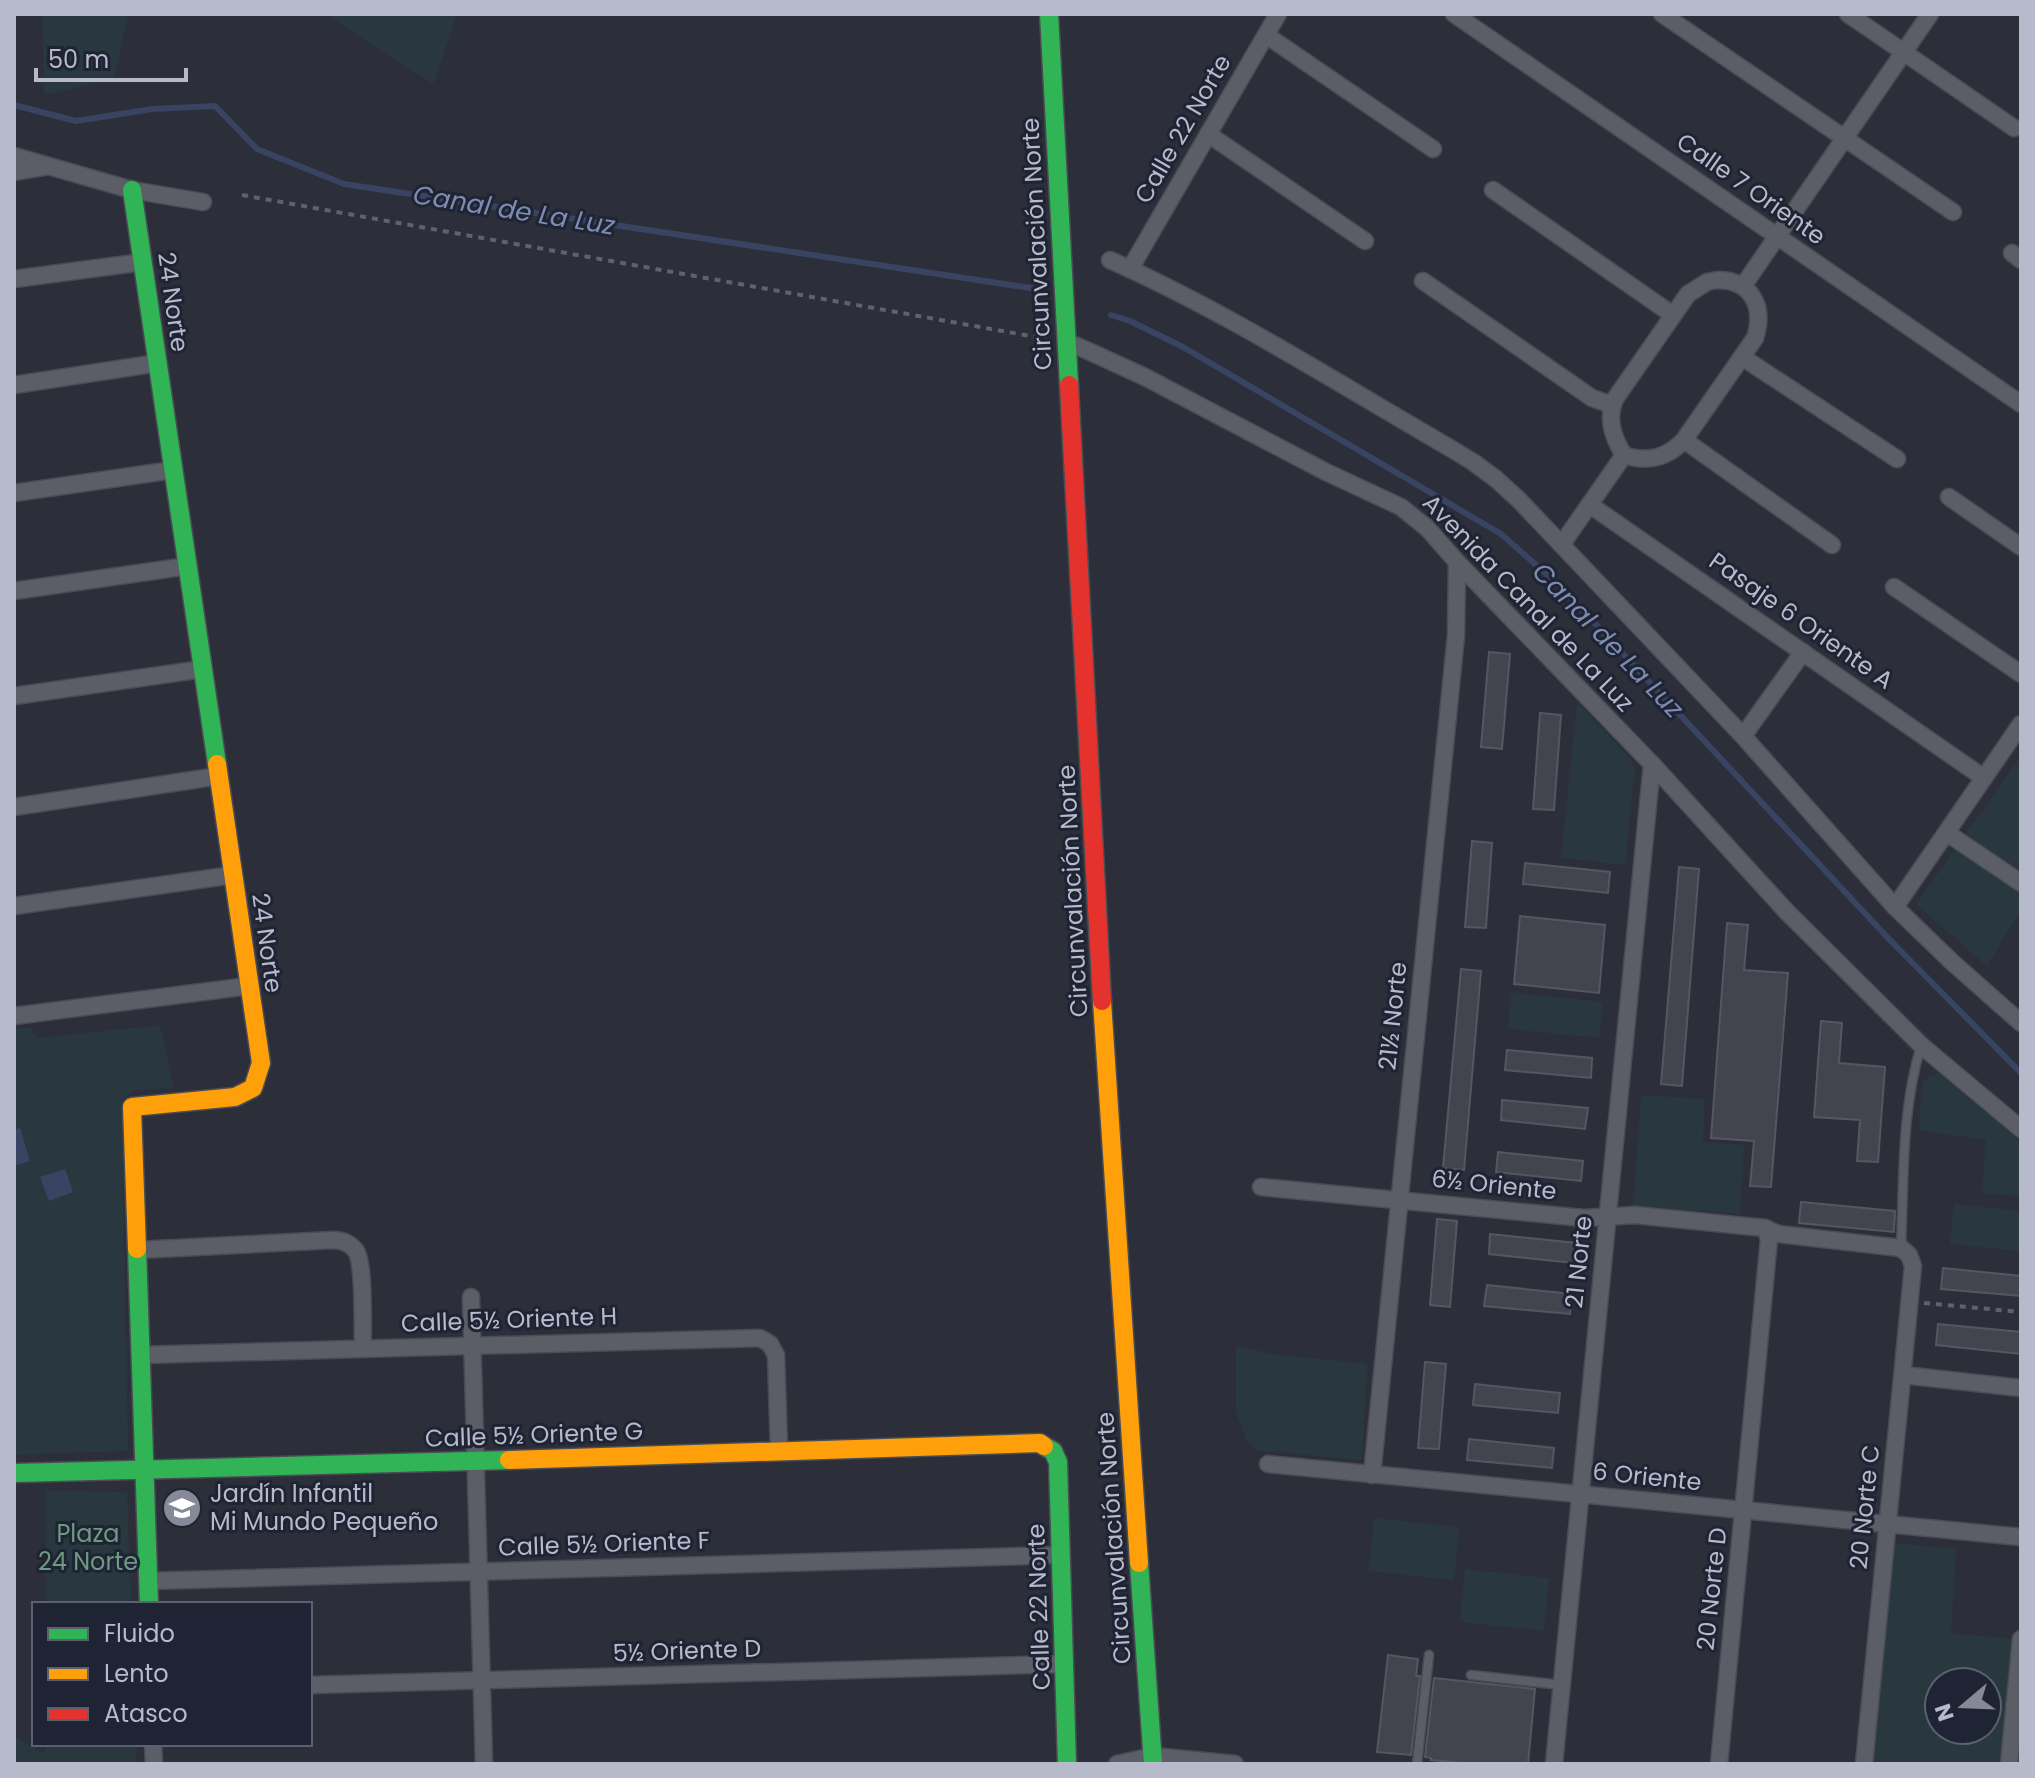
<svg xmlns="http://www.w3.org/2000/svg" width="2035" height="1778" font-family="Poppins,sans-serif">
<style>
.green{fill:#29383f;fill-rule:evenodd}
.water{fill:#394362}
.lines{fill:none;stroke-linecap:round;stroke-linejoin:round}
.stream{stroke:#394362;stroke-width:6}
.building{fill:#42454e;stroke:#545761;stroke-width:2}
.lane-casing{stroke:#4a4c53;stroke-width:11}
.street-casing{stroke:#4a4c53;stroke-width:19}
.fast-casing{stroke:#4a4c53;stroke-width:21}
.slow-casing{stroke:#4a4c53;stroke-width:21}
.jam-casing{stroke:#4a4c53;stroke-width:21}
.path{stroke:#5f626b;stroke-width:4;stroke-dasharray:6 6;stroke-linecap:butt}
.lane{stroke:#5c5e67;stroke-width:8}
.street{stroke:#5c5e67;stroke-width:16}
.fast{stroke:#30b455;stroke-width:18}
.slow{stroke:#ff9f0a;stroke-width:18}
.jam{stroke:#e5322d;stroke-width:18}
.labels{text-anchor:middle;stroke-width:6;stroke-linejoin:round;paint-order:stroke}
.street-label{font-size:24px;fill:#b6baca;stroke:#1f2434}
.poi-label{font-size:24px;fill:#b6baca;stroke:#1f2434;text-anchor:start}
.park-label{font-size:24px;fill:#6e9a7f;stroke:#1f2434}
.water-label{font-size:26px;font-style:italic;fill:#7e8cb1;stroke:#1f2434}
</style>
<rect width="100%" height="100%" fill="#2c2f39"/>
<g class="green">
<path d="M42 14H128L114 79 44 95Z"/>
<path d="M325 14H457L433 84Z"/>
<path d="M1577 703 1628 756 1635 766 1625 865 1561 858Z"/>
<path d="M2021 756V909L1987 966 1916 904Z"/>
<path d="M1511 992 1603 1002 1599 1038 1508 1029Z"/>
<path d="M160 1025 174 1088 137 1090 122 1099 128 1451 14 1455V1029L31 1027 37 1038Z"/>
<path d="M1939 1073 2021 1142V1196L1982 1193 1986 1140 1919 1130 1922 1083 1930 1076Z"/>
<path d="M1641 1095 1705 1099 1703 1142 1744 1145 1740 1214 1633 1206Z"/>
<path d="M1954 1204 2021 1211 2020 1251 1950 1244Z"/>
<path d="M1236 1345 1271 1354 1367 1364 1362 1460 1258 1451 1247 1442 1236 1411Z"/>
<path d="M46 1490 127 1492 131 1604H46Z"/>
<path d="M1374 1518 1459 1527 1454 1580 1369 1571Z"/>
<path d="M1893 1543 1956 1549 1951 1633 2013 1639 2002 1764H1872ZM1939 1682H1987V1730H1939Z"/>
<path d="M1465 1569 1549 1578 1544 1631 1460 1622Z"/>
<path d="M16 1738 45 1754V1744H136L137 1764H14V1740Z"/>
</g>
<g class="water">
<path d="M20 1128 30 1161 14 1166V1130Z"/>
<path d="M65 1169 73 1192 49 1201 40 1177Z"/>
</g>
<g class="lines">
<g class="stream">
<path d="M14 105 76 121 152 109 215 106 257 149 344 184 1037 289"/>
<path d="M1111 315 1130 321 1183 347 1501 534 1559 585 1887 937 2021 1073"/>
</g>
</g>
<g class="building">
<path d="M1489 652 1510 654 1502 749 1481 747Z"/>
<path d="M1540 713 1561 715 1554 810 1533 809Z"/>
<path d="M1472 841 1492 843 1486 928 1465 927Z"/>
<path d="M1525 863 1610 872 1608 893 1523 884Z"/>
<path d="M1679 867 1699 869 1682 1086 1661 1084Z"/>
<path d="M1520 916 1605 925 1599 993 1514 984Z"/>
<path d="M1727 923 1748 925 1744 970 1788 973 1771 1187 1750 1186 1754 1141 1711 1138Z"/>
<path d="M1461 969 1481 971 1464 1170 1443 1168Z"/>
<path d="M1821 1021 1842 1023 1839 1063 1885 1067 1878 1162 1857 1161 1860 1120 1814 1117Z"/>
<path d="M1507 1050 1592 1058 1591 1078 1505 1070Z"/>
<path d="M1502 1100 1588 1108 1585 1129 1501 1120Z"/>
<path d="M1498 1152 1583 1161 1581 1181 1496 1172Z"/>
<path d="M1801 1202 1895 1211 1894 1232 1799 1223Z"/>
<path d="M1437 1219 1457 1221 1450 1307 1430 1305Z"/>
<path d="M1490 1234 1576 1243 1573 1263 1489 1254Z"/>
<path d="M1943 1268 2021 1276V1296L1941 1289Z"/>
<path d="M1487 1285 1572 1294 1570 1314 1484 1306Z"/>
<path d="M1938 1324 2021 1332V1354L1936 1345Z"/>
<path d="M1425 1362 1446 1364 1439 1449 1418 1448Z"/>
<path d="M1475 1384 1560 1393 1558 1413 1473 1405Z"/>
<path d="M1469 1439 1554 1448 1552 1468 1467 1460Z"/>
<path d="M1388 1655 1418 1659 1416 1676H1420L1411 1755 1377 1752Z"/>
<path d="M1434 1678 1535 1689 1528 1764H1472L1431 1760V1758L1425 1757Z"/>
</g>
<g class="lines">
<g class="lane-casing">
<g id="lane">
<path d="M1901 1248C1904 1181 1901 1111 1921 1046"/>
<path d="M1471 1675 1561 1685"/>
<path d="M1417 1764 1429 1655"/>
</g>
</g>
<g class="street-casing">
<g id="street">
<path d="M1454 14 2021 404"/>
<path d="M1662 14 1953 212"/>
<path d="M1848 14 2014 128"/>
<path d="M1266 35 1433 149"/>
<path d="M1208 134 1365 241"/>
<path d="M14 156 132 190 203 202"/>
<path d="M14 172 44 167"/>
<path d="M1493 190 1673 315"/>
<path d="M2012 253 2021 260"/>
<path d="M1110 260C1227 312 1339 384 1450 448L1473 462 1496 479 1519 500 1743 736 1895 907 1952 962 2021 1023"/>
<path d="M1130 269 1278 14"/>
<path d="M14 279 143 262"/>
<path d="M1717 280C1752 280 1765 307 1755 338L1684 440C1667 458 1648 463 1624 455 1613 438 1606 419 1615 399L1688 294 1707 282Z"/>
<path d="M1423 281 1592 398 1612 405"/>
<path d="M1743 286 1930 14"/>
<path d="M1067 342 1084 349 1145 377 1326 472 1401 507 1427 528 1457 562 1652 764 1787 912 1922 1046 2021 1129"/>
<path d="M1742 357 1897 459"/>
<path d="M14 385 158 363"/>
<path d="M1684 440 1832 545"/>
<path d="M14 493 173 470"/>
<path d="M1949 497 2021 547"/>
<path d="M1590 505 1984 778"/>
<path d="M1562 544 1624 455"/>
<path d="M1894 587 2021 674"/>
<path d="M14 591 188 566"/>
<path d="M14 696 203 669"/>
<path d="M1743 736 1803 652"/>
<path d="M14 807 219 776"/>
<path d="M1947 833 2021 883"/>
<path d="M14 906 233 875"/>
<path d="M1895 907 2021 724"/>
<path d="M14 1016 249 986"/>
<path d="M1261 1187 1584 1218 1635 1215 1765 1228 1778 1234 1901 1248 1909 1255 1913 1266 1864 1764"/>
<path d="M137 1250 333 1240C342 1240 350 1243 356 1251 365 1265 362 1328 363 1348"/>
<path d="M471 1297 484 1764"/>
<path d="M140 1355 760 1338 770 1344 776 1355 779 1450"/>
<path d="M1903 1375 2021 1388"/>
<path d="M1268 1464 2021 1537"/>
<path d="M1372 1475 1456 635 1457 562"/>
<path d="M148 1581 1061 1555"/>
<path d="M310 1685 1064 1664"/>
<path d="M153 1744 154 1764"/>
<path d="M1117 1764 1153 1756 1235 1764"/>
<path d="M1554 1764 1652 764"/>
<path d="M1719 1764 1769 1239 1765 1228"/>
<path d="M2009 1764 2021 1639"/>
</g>
</g>
<g class="fast-casing">
<g id="fast">
<path d="M1049 14 1069 385"/>
<path d="M132 190 217 764"/>
<path d="M137 1249 149 1604"/>
<path d="M1044 1446 1053 1451 1058 1462 1067 1764"/>
<path d="M14 1473 509 1460"/>
<path d="M1139 1563 1153 1764"/>
</g>
</g>
<g class="slow-casing">
<g id="slow">
<path d="M1102 1001 1139 1563"/>
<path d="M137 1249 132 1107 235 1097 253 1088 261 1063 217 764"/>
<path d="M509 1460 1040 1443 1044 1446"/>
</g>
</g>
<g class="jam-casing">
<path id="jam" d="M1069 385 1102 1001"/>
</g>
<g class="path">
<path d="M242 195 1047 339"/>
<path d="M1924 1303 2021 1312"/>
</g>
<use href="#lane" class="lane"/>
<use href="#street" class="street"/>
<use href="#fast" class="fast"/>
<use href="#slow" class="slow"/>
<use href="#jam" class="jam"/>
</g>
<defs>
<g id="school-disc" transform="scale(2)"><circle r="9.5" fill="#868997" stroke="#1f2434"/><path d="M0-5L7-2L0 1L-7-2ZM-4 1L0 2.5L4 1V4Q0 6-4 4Z" fill="#fff"/></g>
</defs>
<g fill-rule="evenodd">
<use href="#school-disc" x="182" y="1508"/>
</g>
<g class="labels">
<g class="street-label">
<text transform="translate(1183 129) rotate(-60)" y="8">Calle 22 Norte</text>
<text transform="translate(1751 189) rotate(35)" y="8">Calle 7 Oriente</text>
<text transform="translate(1037 244) rotate(-93)" y="8">Circunvalación Norte</text>
<text transform="translate(173 302) rotate(82)" y="8">24 Norte</text>
<text transform="translate(1528 603) rotate(46)" y="8">Avenida Canal de La Luz</text>
<text transform="translate(1801 621) rotate(35)" y="8">Pasaje 6 Oriente A</text>
<text transform="translate(1073 891) rotate(-93)" y="8">Circunvalación Norte</text>
<text transform="translate(267 943) rotate(82)" y="8">24 Norte</text>
<text transform="translate(1393 1016) rotate(-84)" y="8">21½ Norte</text>
<text transform="translate(1494 1185) rotate(6)" y="8">6½ Oriente</text>
<text transform="translate(1579 1262) rotate(-84)" y="8">21 Norte</text>
<text transform="translate(509 1320) rotate(-2)" y="8">Calle 5½ Oriente H</text>
<text transform="translate(534 1435) rotate(-2)" y="8">Calle 5½ Oriente G</text>
<text transform="translate(1647 1477) rotate(6)" y="8">6 Oriente</text>
<text transform="translate(1865 1507) rotate(-84)" y="8">20 Norte C</text>
<text transform="translate(1114 1538) rotate(-94)" y="8">Circunvalación Norte</text>
<text transform="translate(604 1544) rotate(-2)" y="8">Calle 5½ Oriente F</text>
<text transform="translate(1712 1589) rotate(-84)" y="8">20 Norte D</text>
<text transform="translate(1039 1607) rotate(-92)" y="8">Calle 22 Norte</text>
<text transform="translate(687 1651) rotate(-2)" y="8">5½ Oriente D</text>
</g>
<g class="poi-label">
<text x="210" y="1502">Jardín Infantil<tspan x="210" dy="28">Mi Mundo Pequeño</tspan></text>
</g>
<g class="park-label">
<text x="88" y="1542">Plaza<tspan x="88" dy="28">24 Norte</tspan></text>
</g>
<g class="water-label">
<text transform="translate(514 210) rotate(9)" y="9">Canal de La Luz</text>
<text transform="translate(1608 640) rotate(46)" y="9">Canal de La Luz</text>
</g>
</g>
<rect width="2035" height="1778" fill="none" stroke="#b6baca" stroke-width="32"/>
<rect x="32" y="1602" width="280" height="144" fill="#1f2434" stroke="#5b6070" stroke-width="2"/>
<rect x="48" y="1628" width="40" height="12" fill="#30b455" stroke="#5b6070" stroke-width="2"/>
<text x="104" y="1642" font-size="24" fill="#b6baca">Fluido</text>
<rect x="48" y="1668" width="40" height="12" fill="#ff9f0a" stroke="#5b6070" stroke-width="2"/>
<text x="104" y="1682" font-size="24" fill="#b6baca">Lento</text>
<rect x="48" y="1708" width="40" height="12" fill="#e5322d" stroke="#5b6070" stroke-width="2"/>
<text x="104" y="1722" font-size="24" fill="#b6baca">Atasco</text>
<g transform="translate(1963 1706) rotate(251)"><circle r="38" fill="#1f2434" stroke="#5b6070" stroke-width="2"/>
<path d="M0-6L14 30L0 20L-14 30Z" fill="#868997"/>
<text y="-12" font-size="22" font-weight="bold" text-anchor="middle" fill="#b6baca">N</text>
</g>
<path d="M36 68v12h150v-12" fill="none" stroke="#b6baca" stroke-width="4"/>
<text x="48" y="68" font-size="24" fill="#b6baca" stroke="#1f2434" stroke-width="6" paint-order="stroke">50 m</text>
</svg>
